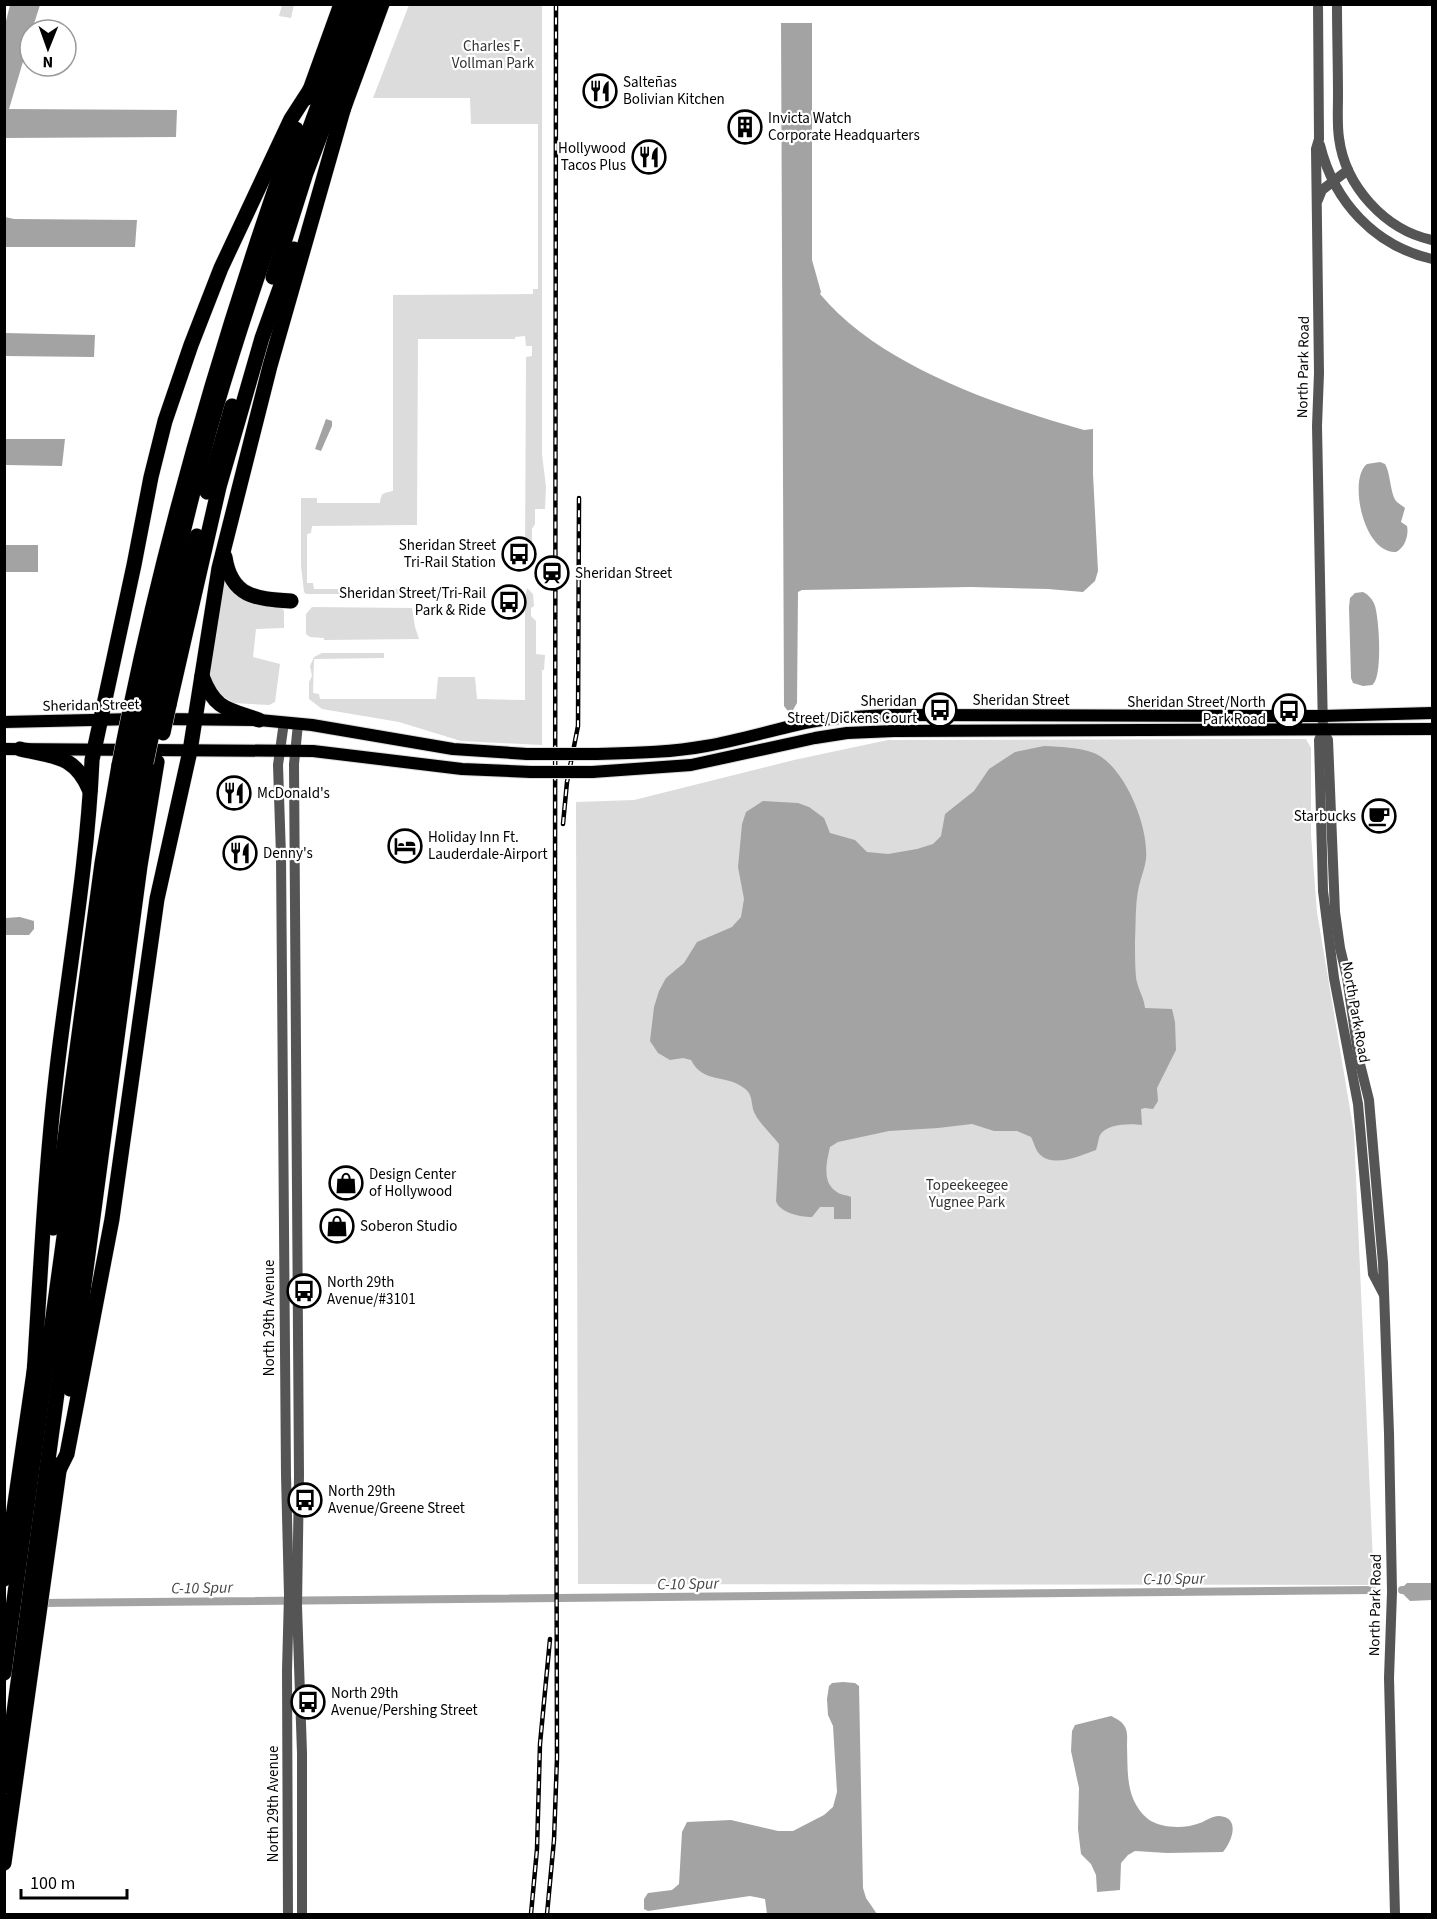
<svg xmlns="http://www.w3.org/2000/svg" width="1437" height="1919" font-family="'Source Sans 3',sans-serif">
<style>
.green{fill:#dcdcdc}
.water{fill:#a3a3a3}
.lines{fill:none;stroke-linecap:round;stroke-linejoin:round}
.canal{stroke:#a3a3a3;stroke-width:8}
.primary-casing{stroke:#dbdbdb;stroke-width:14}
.motorway-casing{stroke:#dbdbdb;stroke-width:16}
.tertiary{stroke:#555;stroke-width:10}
.primary{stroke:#000;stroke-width:12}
.motorway{stroke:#000;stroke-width:15}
.rail-casing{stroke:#000;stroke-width:4.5}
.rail{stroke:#fff;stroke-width:2;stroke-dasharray:7;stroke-linecap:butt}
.primary-bridge-casing{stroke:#dbdbdb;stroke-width:14;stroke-linecap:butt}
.motorway-bridge-casing{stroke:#dbdbdb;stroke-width:16;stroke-linecap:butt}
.primary-bridge{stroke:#000;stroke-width:12}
.motorway-bridge{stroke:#000;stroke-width:15}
.labels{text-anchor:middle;stroke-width:4.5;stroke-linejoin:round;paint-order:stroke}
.park-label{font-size:15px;fill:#333;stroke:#fff}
.poi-label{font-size:15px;fill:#000;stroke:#fff;text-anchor:start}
.street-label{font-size:15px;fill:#000;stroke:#fff}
.water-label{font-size:16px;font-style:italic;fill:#444;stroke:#fff}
</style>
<rect width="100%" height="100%" fill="#fff"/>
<g class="green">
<path d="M282 5H294L291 18 279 16Z"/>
<path d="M409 5H542V454L546 487 545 509H535V524L532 529V564L525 565 526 357 532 356V346H526L525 336 515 337V339H418L417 525 312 526 311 533 307 534V583H313L314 589H409L398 594H306L304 592 301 566V498H317V503H380C381 493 383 493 393 491V295L533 294V289H538V124H471L470 98H373Z"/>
<path d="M223 579 282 607 284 611V628L256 629 253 657 280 664 275 702 269 705 234 703 209 688V663Z"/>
<path d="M527 588 533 594 534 606 531 608V616L536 621V654L545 655 544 670H542V745L461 741 399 722 322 709 309 699V682L312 676 310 666 314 657 322 653H384V658L314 659 313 693 319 694 320 699H436L438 677H475L477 699 525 700V598Z"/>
<path d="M312 607 412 608 415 627 419 639 324 640V638L310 637 306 634V614Z"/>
<path d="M1306 739 1311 748V835L1317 912 1354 1133 1374 1585 578 1584 576 802 634 800 794 760 888 740Z"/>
</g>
<g class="water">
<path d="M10 5H40L32 30H30V38L9 109 177 110 176 137 5 138 4 29Z"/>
<path d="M781 23H812V260L821 292 820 294C880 366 996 405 1084 430L1093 429V474L1098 571 1095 581 1083 592 1048 589 971 587 802 590 798 592 797 703 793 710 788 711 784 706Z"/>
<path d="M5 217 14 219 137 220 135 247H5Z"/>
<path d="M4 333 95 335 94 357 5 356Z"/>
<path d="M326 419 332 421V426L321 451 315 449Z"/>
<path d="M5 439H65L62 466 5 465Z"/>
<path d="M1380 462 1385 464C1391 474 1390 495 1397 502 1399 504 1403 506 1405 508L1401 522 1407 526C1409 535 1405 548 1396 552 1363 554 1348 478 1367 464Z"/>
<rect x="5" y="545" width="33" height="27"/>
<path d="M1363 592C1369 595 1373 600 1375 606 1379 619 1383 678 1372 685L1363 686 1353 683 1351 678 1349 607 1350 598 1355 593Z"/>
<path d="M1044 746C1061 747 1078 747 1094 753 1125 766 1149 827 1146 859 1145 868 1141 877 1139 886 1135 903 1136 923 1135 941 1135 948 1135 976 1137 982 1139 991 1144 998 1145 1008L1172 1009 1175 1022 1176 1050 1157 1088 1158 1101 1153 1109 1145 1108 1141 1109 1142 1125C1130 1123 1106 1124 1100 1135 1098 1139 1098 1145 1096 1150 1079 1156 1050 1170 1037 1151 1035 1147 1033 1141 1031 1137L1017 1131H994L972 1124 938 1128 889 1131 838 1142 830 1147C827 1160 821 1183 837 1192 840 1195 847 1195 851 1197V1219H834V1207H820L812 1217C800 1217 780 1213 776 1201L779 1144C772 1135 760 1124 755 1114 750 1104 754 1095 744 1088 726 1074 703 1084 691 1060L683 1058 670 1060 658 1053 650 1041 654 1007 659 991 666 978 684 963 697 942 732 927 741 917 744 899 738 867 742 824 746 812 763 801 798 803 809 807 824 818 830 833 855 840 867 852 888 854 917 849 933 844 941 836 945 814 974 791 989 769 1015 752Z"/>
<path d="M20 917 34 921V929L29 935H5V918Z"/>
<path d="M1407 1583H1432V1600L1410 1601 1402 1593 1403 1587Z"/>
<path d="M843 1682 855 1683 859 1686 863 1888 866 1898 877 1914H767L765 1899 750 1896 648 1911 644 1909V1899L648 1893 672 1890 679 1884 682 1832 687 1822 731 1820 778 1831H793L824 1815 833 1807 837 1792 833 1726 828 1715 827 1699 829 1686 832 1683Z"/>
<path d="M1111 1716C1117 1719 1122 1721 1125 1727 1128 1732 1127 1740 1127 1746 1128 1772 1125 1800 1148 1819 1160 1828 1183 1829 1197 1824 1205 1822 1211 1816 1219 1816 1241 1817 1232 1842 1223 1852L1167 1853 1135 1851 1128 1855 1121 1863 1120 1890 1097 1892 1096 1875 1091 1864 1081 1854 1078 1829 1079 1788 1071 1751 1072 1731 1075 1725Z"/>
</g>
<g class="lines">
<g class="canal">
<path d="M1402 1590H1432"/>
<path d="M39 1603 1372 1590"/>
</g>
<g class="primary-casing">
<g id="primary">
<path d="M159 719 259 720 312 725 453 749 527 754"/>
<path d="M4 722 135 719"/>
<path d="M4 749 313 751 462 769 531 772"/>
<path d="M591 754C630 753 668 753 706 746 741 740 775 729 810 722 837 717 865 716 892 715L1323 716 1432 713"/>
<path d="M592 772 691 765 815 738 847 733 894 731 1432 729"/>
</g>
</g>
<g class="motorway-casing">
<g id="motorway">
<path d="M307 98 341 4"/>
<path d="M343 110 382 4"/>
<path d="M273 277 306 173 370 4"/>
<path d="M207 492 232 406"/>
<path d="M225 557C231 597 256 599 291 601"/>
<path d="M202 676C215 710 227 709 259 720"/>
<path d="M131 705C172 508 229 318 296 129"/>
<path d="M145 705C166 604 188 503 217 404 257 269 306 137 356 4"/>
<path d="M158 705 175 626 197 536"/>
<path d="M169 705 219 487 262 338 294 249"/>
<path d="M20 749C55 757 75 755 90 791"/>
<path d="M53 1228 102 863 119 765"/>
<path d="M34 1375C41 1265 46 1153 60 1044 72 950 88 855 92 760L134 565 151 477 165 421 191 345 221 268 291 119 311 88"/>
<path d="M70 1389 140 866 157 762"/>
<path d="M58 1472 67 1454 112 1219 157 899 190 751 219 568 270 366 346 100"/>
<path d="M4 1579 35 1365"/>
<path d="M4 1673 115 866 133 765"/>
<path d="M4 1786 128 868 146 763"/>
<path d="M4 1863 60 1464"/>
</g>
</g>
<g class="tertiary">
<path d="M1318 4 1319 139 1316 149 1319 373 1317 426 1323 731 1319 740 1323 891 1334 978 1358 1104 1373 1274 1384 1295"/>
<path d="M1337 4C1337 35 1338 66 1338 96 1338 110 1337 124 1339 138 1345 186 1385 230 1432 240"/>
<path d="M1320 145C1334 202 1375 246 1432 259"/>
<path d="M1318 200 1322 190 1348 170"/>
<path d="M284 722 278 765 281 856 286 1475 289 1595 287 1670 288 1914"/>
<path d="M298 724 294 764 299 1475 297 1606 302 1753V1914"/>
<path d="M1323 731 1328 740 1335 912 1340 948 1347 977 1359 1060 1369 1100 1383 1263 1389 1433 1392 1592 1389 1678 1395 1914"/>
</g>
<use href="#primary" class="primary"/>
<use href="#motorway" class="motorway"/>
<g class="rail-casing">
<g id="rail">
<path d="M563 824 567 782 578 726 579 498"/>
<path d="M531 1914 537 1849 540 1744 550 1639"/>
<path d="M547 1914 554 1840 557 1758 555 906 556 4"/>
</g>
</g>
<use href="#rail" class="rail"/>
<g class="primary-bridge-casing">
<g id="primary-bridge">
<path d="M527 754H591"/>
<path d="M531 772H592"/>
</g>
</g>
<g class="motorway-bridge-casing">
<g id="motorway-bridge">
<path d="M163 733 169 705"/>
<path d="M146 763 158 705"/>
<path d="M119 765 131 705"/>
<path d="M133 765 145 705"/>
</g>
</g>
<use href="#primary-bridge" class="primary-bridge"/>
<use href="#motorway-bridge" class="motorway-bridge"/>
</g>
<defs>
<g id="restaurant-ring" transform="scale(1.725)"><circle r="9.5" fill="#fff" stroke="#000" stroke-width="1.5"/><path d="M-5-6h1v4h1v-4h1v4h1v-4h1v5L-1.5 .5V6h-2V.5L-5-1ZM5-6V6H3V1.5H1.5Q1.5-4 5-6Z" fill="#000"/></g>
<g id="building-ring" transform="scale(1.725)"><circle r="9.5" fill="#fff" stroke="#000" stroke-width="1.5"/><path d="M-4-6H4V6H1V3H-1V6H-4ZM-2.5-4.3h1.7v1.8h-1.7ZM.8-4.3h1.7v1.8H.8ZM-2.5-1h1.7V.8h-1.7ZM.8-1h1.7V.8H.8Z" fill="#000"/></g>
<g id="bus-ring" transform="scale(1.725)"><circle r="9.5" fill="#fff" stroke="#000" stroke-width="1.5"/><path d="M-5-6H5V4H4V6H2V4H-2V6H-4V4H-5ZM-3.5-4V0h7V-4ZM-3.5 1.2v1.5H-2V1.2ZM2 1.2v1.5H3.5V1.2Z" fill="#000"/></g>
<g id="station-ring" transform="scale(1.725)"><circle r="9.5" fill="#fff" stroke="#000" stroke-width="1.5"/><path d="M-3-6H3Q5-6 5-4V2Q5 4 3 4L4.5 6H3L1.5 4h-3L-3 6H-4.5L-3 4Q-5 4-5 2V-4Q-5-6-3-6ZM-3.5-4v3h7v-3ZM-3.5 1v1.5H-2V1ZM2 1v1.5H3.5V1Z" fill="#000"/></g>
<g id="cafe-ring" transform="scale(1.725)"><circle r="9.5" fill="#fff" stroke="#000" stroke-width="1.5"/><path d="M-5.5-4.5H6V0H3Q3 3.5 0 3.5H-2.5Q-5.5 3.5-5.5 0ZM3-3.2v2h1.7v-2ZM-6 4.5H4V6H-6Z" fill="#000"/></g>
<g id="hotel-ring" transform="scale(1.725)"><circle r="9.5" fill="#fff" stroke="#000" stroke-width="1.5"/><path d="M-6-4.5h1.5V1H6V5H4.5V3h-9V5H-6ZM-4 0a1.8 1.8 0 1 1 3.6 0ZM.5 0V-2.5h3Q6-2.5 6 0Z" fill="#000"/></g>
<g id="shop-ring" transform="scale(1.725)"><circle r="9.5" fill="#fff" stroke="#000" stroke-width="1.5"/><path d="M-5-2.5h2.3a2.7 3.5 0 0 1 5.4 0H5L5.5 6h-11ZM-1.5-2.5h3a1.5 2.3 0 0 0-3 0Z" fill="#000"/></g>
</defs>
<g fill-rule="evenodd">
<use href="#restaurant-ring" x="600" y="91"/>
<use href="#building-ring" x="745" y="127"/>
<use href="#restaurant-ring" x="649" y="157"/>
<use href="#bus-ring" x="519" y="554"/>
<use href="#station-ring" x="552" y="573"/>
<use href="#bus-ring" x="509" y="602"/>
<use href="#bus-ring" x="940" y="710"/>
<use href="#bus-ring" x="1289" y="711"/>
<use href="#restaurant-ring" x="234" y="793"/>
<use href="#cafe-ring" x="1379" y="816"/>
<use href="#hotel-ring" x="405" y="846"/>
<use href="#restaurant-ring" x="240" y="853"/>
<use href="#shop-ring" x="346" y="1183"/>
<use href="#shop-ring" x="337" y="1226"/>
<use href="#bus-ring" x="304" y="1291"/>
<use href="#bus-ring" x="305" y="1500"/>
<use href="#bus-ring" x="308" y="1702"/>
</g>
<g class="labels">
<g class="park-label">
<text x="493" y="51">Charles F.<tspan x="493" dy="17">Vollman Park</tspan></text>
<text x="967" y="1190">Topeekeegee<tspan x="967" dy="17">Yugnee Park</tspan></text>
</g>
<g class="poi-label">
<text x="623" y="87">Salteñas<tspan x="623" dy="17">Bolivian Kitchen</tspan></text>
<text x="768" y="123">Invicta Watch<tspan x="768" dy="17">Corporate Headquarters</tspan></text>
<text x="626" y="153" text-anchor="end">Hollywood<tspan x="626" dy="17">Tacos Plus</tspan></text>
<text x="496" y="550" text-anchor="end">Sheridan Street<tspan x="496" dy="17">Tri-Rail Station</tspan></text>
<text x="575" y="578">Sheridan Street</text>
<text x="486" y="598" text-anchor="end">Sheridan Street/Tri-Rail<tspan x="486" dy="17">Park &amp; Ride</tspan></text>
<text x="917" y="706" text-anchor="end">Sheridan<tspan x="917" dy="17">Street/Dickens Court</tspan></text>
<text x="1266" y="707" text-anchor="end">Sheridan Street/North<tspan x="1266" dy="17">Park Road</tspan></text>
<text x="257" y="798">McDonald's</text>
<text x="1356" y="821" text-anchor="end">Starbucks</text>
<text x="428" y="842">Holiday Inn Ft.<tspan x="428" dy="17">Lauderdale-Airport</tspan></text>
<text x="263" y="858">Denny's</text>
<text x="369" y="1179">Design Center<tspan x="369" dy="17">of Hollywood</tspan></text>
<text x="360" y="1231">Soberon Studio</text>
<text x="327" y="1287">North 29th<tspan x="327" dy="17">Avenue/#3101</tspan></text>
<text x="328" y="1496">North 29th<tspan x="328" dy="17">Avenue/Greene Street</tspan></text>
<text x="331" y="1698">North 29th<tspan x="331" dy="17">Avenue/Pershing Street</tspan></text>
</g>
<g class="street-label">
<text transform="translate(1303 367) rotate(-89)" y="5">North Park Road</text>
<text x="1021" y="705">Sheridan Street</text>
<text transform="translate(91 705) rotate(-1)" y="5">Sheridan Street</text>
<text transform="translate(1356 1012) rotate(80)" y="5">North Park Road</text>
<text transform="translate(269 1318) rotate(-90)" y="5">North 29th Avenue</text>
<text transform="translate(1375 1605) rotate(-89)" y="5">North Park Road</text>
<text transform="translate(273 1804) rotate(-90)" y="5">North 29th Avenue</text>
</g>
<g class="water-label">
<text transform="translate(1174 1578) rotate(-1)" y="6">C-10 Spur</text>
<text transform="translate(688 1583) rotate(-1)" y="6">C-10 Spur</text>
<text transform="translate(202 1587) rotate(-1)" y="6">C-10 Spur</text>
</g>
</g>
<rect width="1437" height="1919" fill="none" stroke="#000000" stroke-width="12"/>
<g transform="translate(48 48) rotate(181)"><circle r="28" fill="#ffffff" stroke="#999999" stroke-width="1.5"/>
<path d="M0-4.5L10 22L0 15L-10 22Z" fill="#000000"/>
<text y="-9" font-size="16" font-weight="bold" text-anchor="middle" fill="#000000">N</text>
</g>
<path d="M21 1889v9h106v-9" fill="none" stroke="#000000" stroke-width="3"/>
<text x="30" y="1889" font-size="18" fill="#000000" stroke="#ffffff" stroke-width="4.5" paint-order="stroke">100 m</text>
</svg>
